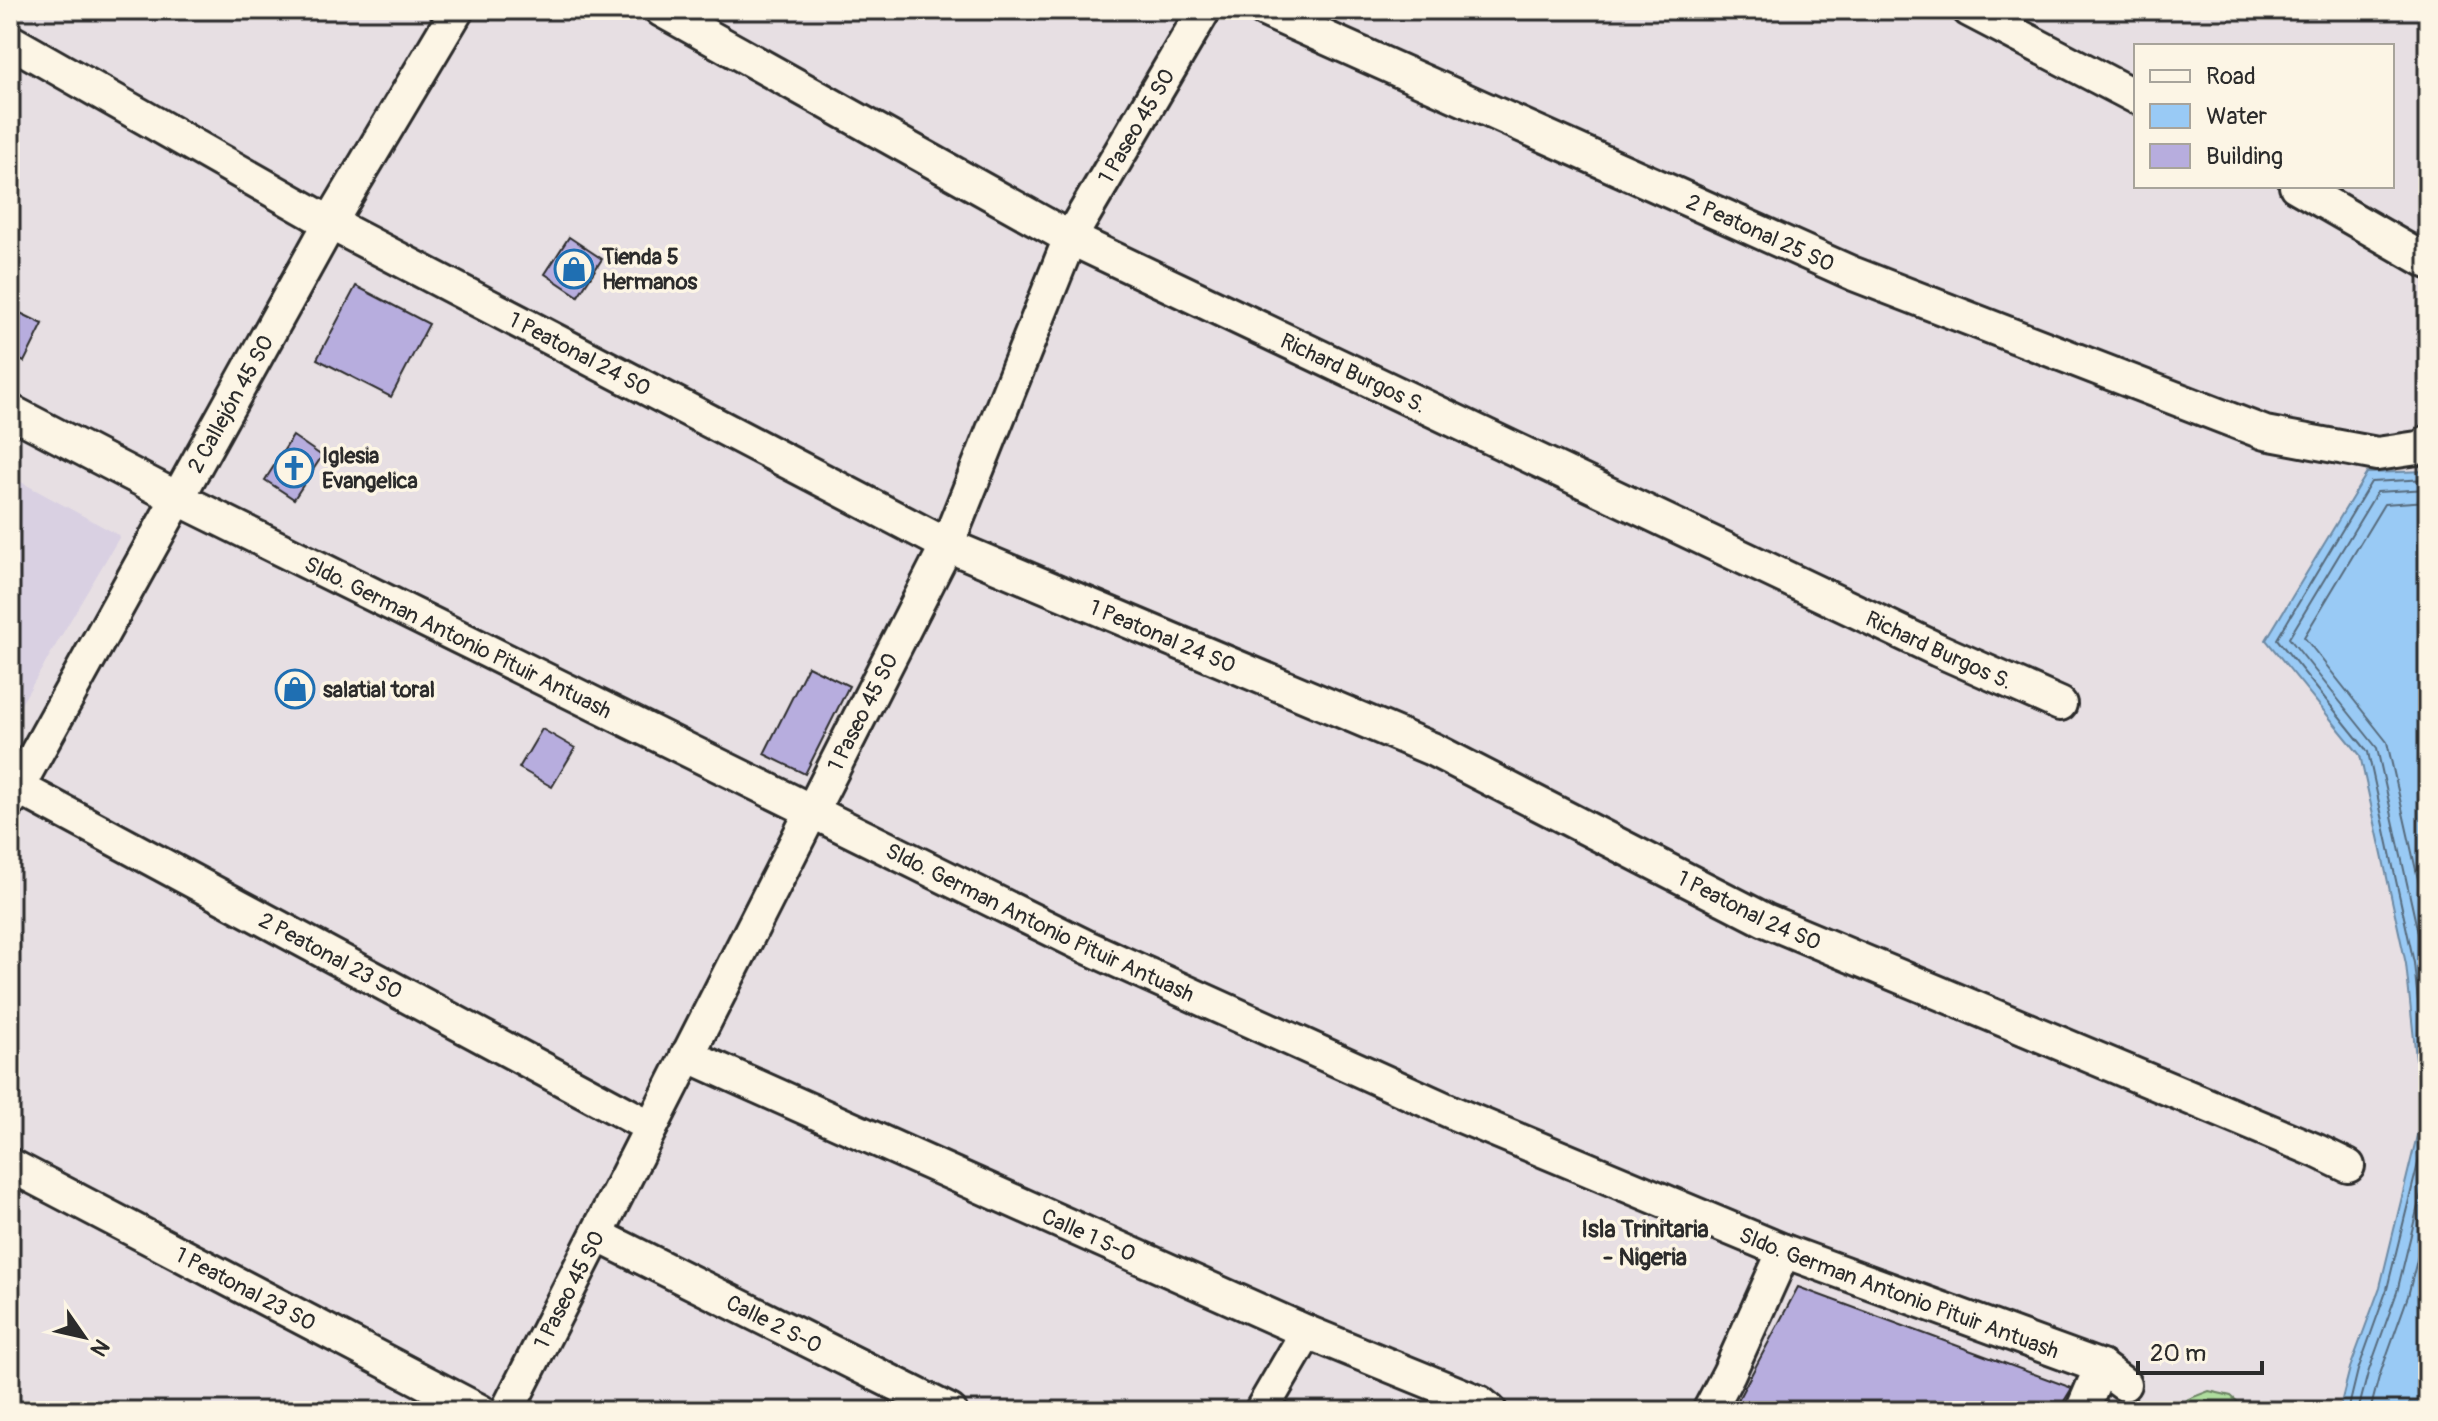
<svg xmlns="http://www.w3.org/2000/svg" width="2438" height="1421" font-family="Pangolin,sans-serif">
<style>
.built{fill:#d9d0e2}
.green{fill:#aedd9d;stroke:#6c8464;stroke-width:2}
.water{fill:#99caf5;stroke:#6d8aa4;stroke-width:2}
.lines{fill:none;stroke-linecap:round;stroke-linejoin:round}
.shore{stroke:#576b7c;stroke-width:2}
.building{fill:#b7adde;stroke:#2b2b2b;stroke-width:2}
.street-casing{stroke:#2b2b2b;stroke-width:38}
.street{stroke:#fcf5e5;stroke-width:32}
.labels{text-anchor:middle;stroke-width:7;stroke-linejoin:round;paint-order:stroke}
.street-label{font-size:22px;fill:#2b2b2b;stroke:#fcf5e5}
.poi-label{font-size:22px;font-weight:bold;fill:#2b2b2b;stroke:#fcf5e5;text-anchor:start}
.neighbourhood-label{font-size:24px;font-weight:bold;fill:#2b2b2b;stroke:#fcf5e5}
</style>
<rect width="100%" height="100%" fill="#e7dfe3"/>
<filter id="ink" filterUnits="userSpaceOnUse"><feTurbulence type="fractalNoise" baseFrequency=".0125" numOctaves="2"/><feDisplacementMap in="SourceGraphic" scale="16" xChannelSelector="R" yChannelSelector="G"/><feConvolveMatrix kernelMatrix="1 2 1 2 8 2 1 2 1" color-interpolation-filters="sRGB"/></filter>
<g filter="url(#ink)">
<path class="built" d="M10 476 120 536 10 723Z"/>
<path class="green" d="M2209 1391 2231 1396 2248 1411H2176L2188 1399Z"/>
<path class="water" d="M2428 471V1411H2339L2350 1368 2380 1287 2422 1115 2406 964 2360 755 2266 640 2367 473Z"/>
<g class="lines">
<g class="shore">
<path d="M2428 479 2371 482 2277 639 2368 752 2414 963 2428 1100"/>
<path d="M2428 489 2377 492 2289 638 2377 748 2424 960 2428 999"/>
<path d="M2428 501 2384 504 2304 637 2387 742 2428 923"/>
<path d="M2348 1411 2358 1370 2387 1289 2428 1123"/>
<path d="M2358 1411 2368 1373 2397 1292 2428 1165"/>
<path d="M2370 1411 2379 1377 2408 1296 2428 1216"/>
</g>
</g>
<g class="building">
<path d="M569 237 602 259 578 296 545 274Z"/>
<path d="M356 286 429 324 391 397 317 359Z"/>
<path d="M10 308 43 324 24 362 10 355Z"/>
<path d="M293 436 322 456 294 499 265 480Z"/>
<path d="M808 666 849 686 805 774 764 754Z"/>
<path d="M542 729 575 748 552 787 519 768Z"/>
<path d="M1798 1287 2072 1388 2058 1411H1732Z"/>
</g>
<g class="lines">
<g class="street-casing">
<g id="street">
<path id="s1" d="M661 10 1070 238 1938 650 2060 704"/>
<path id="s2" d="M1264 10 1854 274 2265 433 2377 454 2424 447 2428 442"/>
<path d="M1969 10 2136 97"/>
<path id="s3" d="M10 41 330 223 947 545 1432 749 1765 920 2317 1151 2348 1166"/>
<path d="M2296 186 2428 262"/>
<path id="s4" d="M10 411 179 499 1087 947 1456 1114 1784 1251 2101 1367 2124 1384"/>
<path id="s5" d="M10 783 651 1127"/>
<path id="s6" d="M10 801 330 223 457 10"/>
<path id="s7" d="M687 1055 1307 1332 1479 1402 1490 1411"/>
<path id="s8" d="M10 1165 480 1411"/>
<path id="s9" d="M597 1235 950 1411"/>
<path id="s10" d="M507 1411 947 545 1070 238 1204 10"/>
<path d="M1261 1411 1307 1332"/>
<path d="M1709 1411 1729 1373 1784 1251"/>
<path d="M2082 1411 2101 1367"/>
</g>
</g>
<use href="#street" class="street"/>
</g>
</g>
<defs>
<g id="shop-ring" transform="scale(2)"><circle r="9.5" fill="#fcf5e5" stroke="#1f6fb2" stroke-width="1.5"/><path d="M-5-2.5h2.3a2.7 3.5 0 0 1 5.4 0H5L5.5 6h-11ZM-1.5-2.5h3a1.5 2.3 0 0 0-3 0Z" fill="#1f6fb2"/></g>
<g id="church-ring" transform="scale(2)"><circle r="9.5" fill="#fcf5e5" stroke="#1f6fb2" stroke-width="1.5"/><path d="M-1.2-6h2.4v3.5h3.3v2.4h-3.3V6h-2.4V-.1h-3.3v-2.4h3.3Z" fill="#1f6fb2"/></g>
</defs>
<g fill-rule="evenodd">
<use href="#shop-ring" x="574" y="269"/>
<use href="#church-ring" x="294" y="468"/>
<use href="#shop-ring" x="295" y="689"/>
</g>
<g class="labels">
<g class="street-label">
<text dy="8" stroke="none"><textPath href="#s10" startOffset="1432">1 Paseo 45 SO</textPath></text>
<text dy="8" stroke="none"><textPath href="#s2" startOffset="544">2 Peatonal 25 SO</textPath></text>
<text dy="8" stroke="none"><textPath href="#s3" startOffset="650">1 Peatonal 24 SO</textPath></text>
<text dy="8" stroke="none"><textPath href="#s1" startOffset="782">Richard Burgos S.</textPath></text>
<text dy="8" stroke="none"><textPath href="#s6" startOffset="454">2 Callejón 45 SO</textPath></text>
<text dy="8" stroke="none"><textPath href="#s3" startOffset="1298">1 Peatonal 24 SO</textPath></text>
<text dy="8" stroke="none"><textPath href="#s4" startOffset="502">Sldo. German Antonio Pituir Antuash</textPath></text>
<text dy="8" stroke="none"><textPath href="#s1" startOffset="1430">Richard Burgos S.</textPath></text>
<text dy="8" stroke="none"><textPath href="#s10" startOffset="784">1 Paseo 45 SO</textPath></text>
<text dy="8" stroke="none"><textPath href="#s3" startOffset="1946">1 Peatonal 24 SO</textPath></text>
<text dy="8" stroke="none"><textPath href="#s4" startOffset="1150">Sldo. German Antonio Pituir Antuash</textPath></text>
<text dy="8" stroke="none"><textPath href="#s5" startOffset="364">2 Peatonal 23 SO</textPath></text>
<text dy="8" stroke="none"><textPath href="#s7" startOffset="440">Calle 1 S-O</textPath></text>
<text dy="8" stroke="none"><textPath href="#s8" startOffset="266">1 Peatonal 23 SO</textPath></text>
<text dy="8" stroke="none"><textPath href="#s10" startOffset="136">1 Paseo 45 SO</textPath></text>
<text dy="8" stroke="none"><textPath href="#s4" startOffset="2086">Sldo. German Antonio Pituir Antuash</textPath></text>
<text dy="8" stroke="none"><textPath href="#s9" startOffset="198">Calle 2 S-O</textPath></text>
</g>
<g class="poi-label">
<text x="602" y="264">Tienda 5<tspan x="602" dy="25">Hermanos</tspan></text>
<text x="322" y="463">Iglesia<tspan x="322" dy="25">Evangelica</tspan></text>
<text x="323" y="697">salatial toral</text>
</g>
<g class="neighbourhood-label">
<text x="1645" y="1237">Isla Trinitaria<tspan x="1645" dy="28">- Nigeria</tspan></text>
</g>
</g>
<rect width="2438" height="1421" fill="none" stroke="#fcf5e5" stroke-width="40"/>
<rect x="20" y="20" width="2398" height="1381" fill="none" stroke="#2b2b2b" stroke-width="3" filter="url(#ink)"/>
<rect x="2134" y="44" width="260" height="144" fill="#fcf5e5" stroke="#a8a49b" stroke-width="2"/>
<rect x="2150" y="70" width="40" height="12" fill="#fcf5e5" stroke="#a8a49b" stroke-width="2"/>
<text x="2206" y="84" font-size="24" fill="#2b2b2b">Road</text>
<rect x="2150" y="104" width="40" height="24" fill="#99caf5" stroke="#a8a49b" stroke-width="2"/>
<text x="2206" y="124" font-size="24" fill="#2b2b2b">Water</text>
<rect x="2150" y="144" width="40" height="24" fill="#b7adde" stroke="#a8a49b" stroke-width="2"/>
<text x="2206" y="164" font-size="24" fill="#2b2b2b">Building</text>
<g transform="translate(84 1337) rotate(124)" stroke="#fcf5e5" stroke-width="6" paint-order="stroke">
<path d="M0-6L14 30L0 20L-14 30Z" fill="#2b2b2b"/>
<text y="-12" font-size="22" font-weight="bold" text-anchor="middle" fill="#2b2b2b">N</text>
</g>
<path d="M2138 1361v12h124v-12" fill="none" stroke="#2b2b2b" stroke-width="4"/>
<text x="2150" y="1361" font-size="24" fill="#2b2b2b" stroke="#fcf5e5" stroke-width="6" paint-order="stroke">20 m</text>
</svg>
